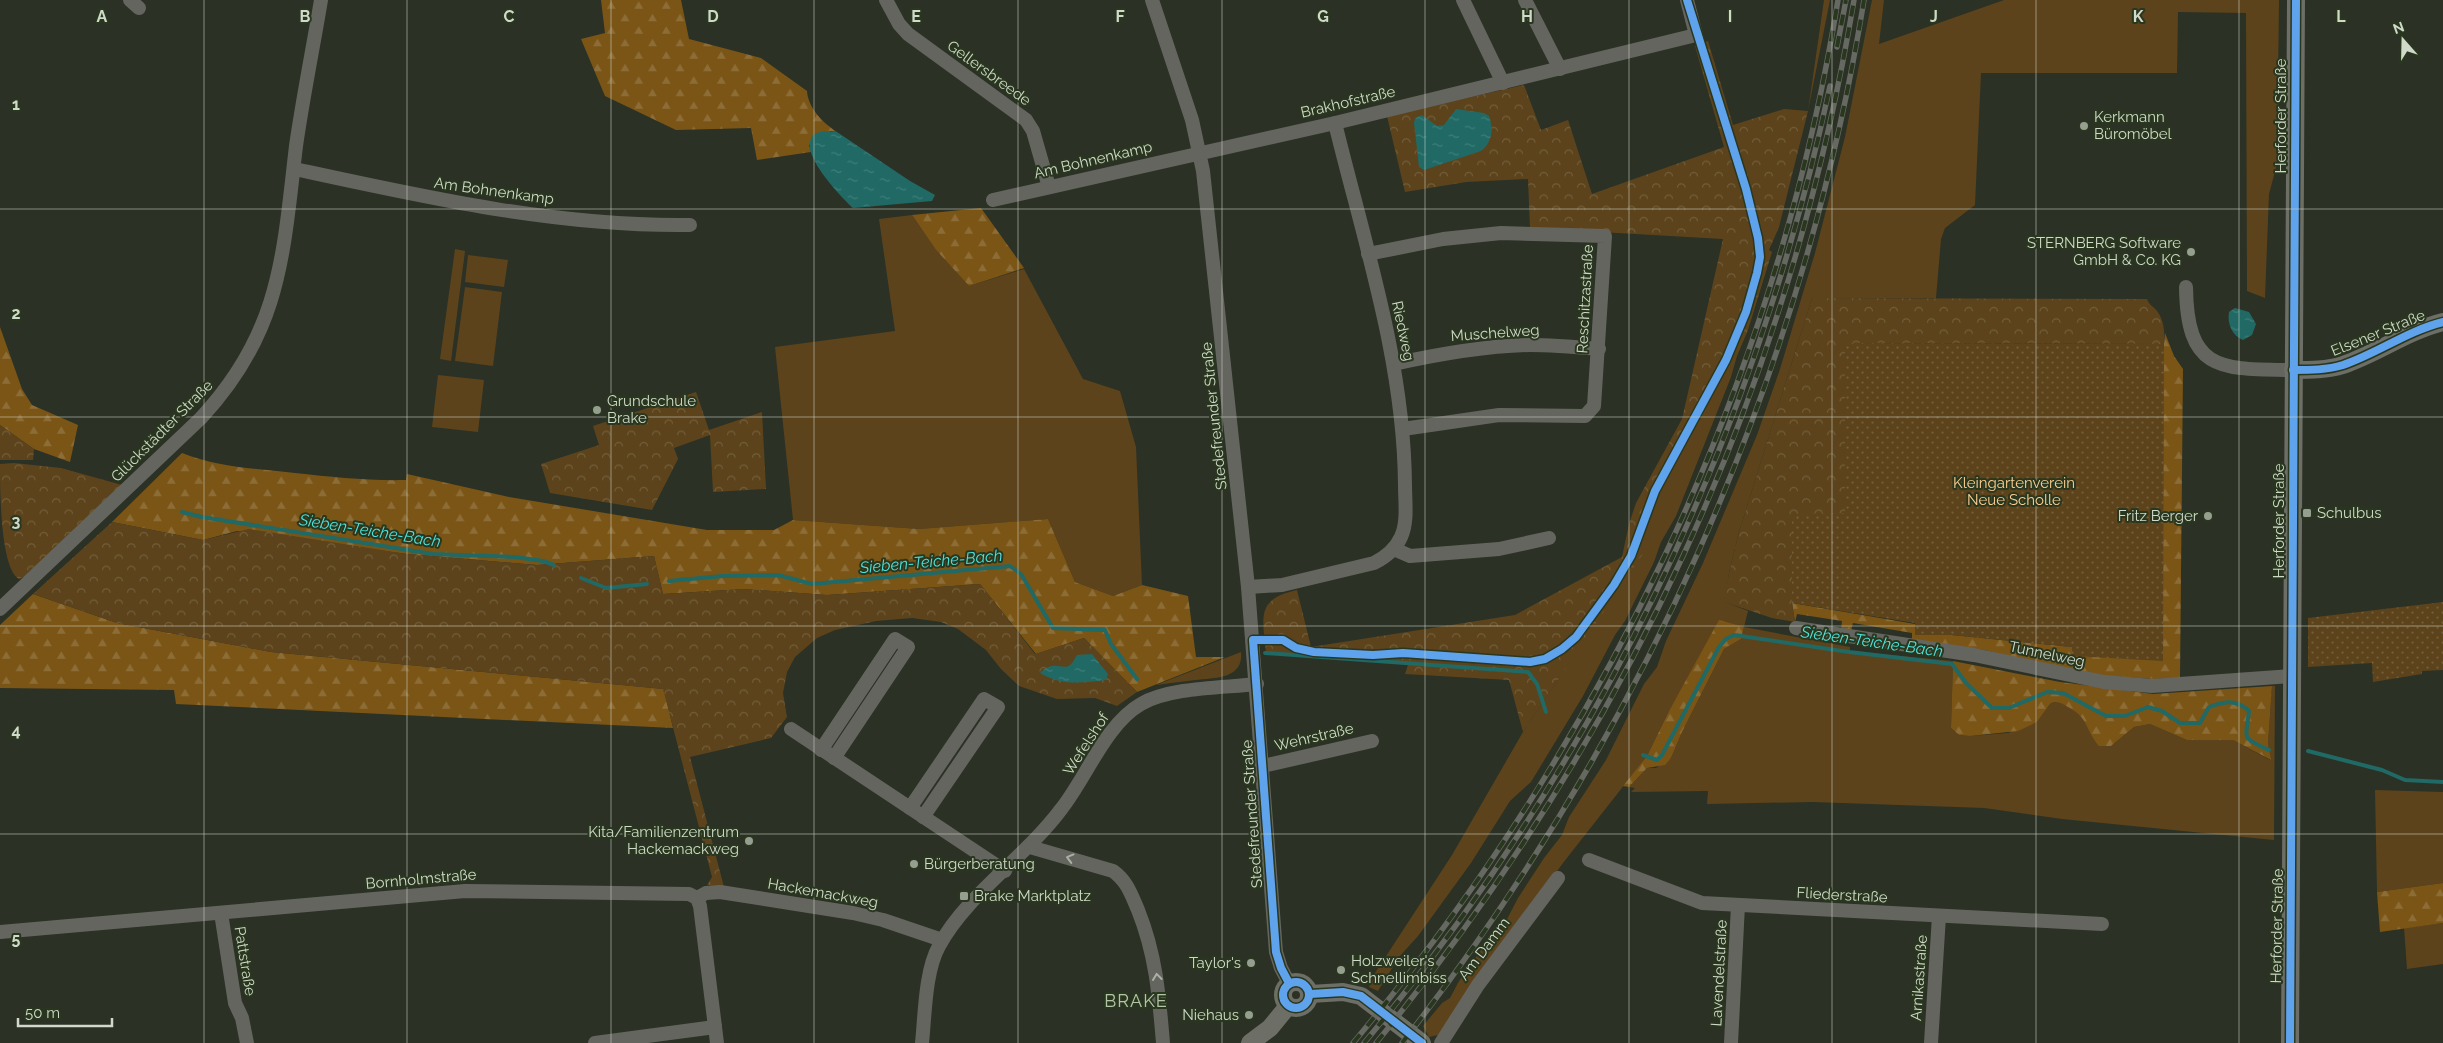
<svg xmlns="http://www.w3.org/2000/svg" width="2443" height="1043" font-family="Raleway,sans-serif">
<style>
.grass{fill:#5c431b}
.forest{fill:url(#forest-firs)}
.park{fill:url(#park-crowns)}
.garden{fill:url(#garden-dots)}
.water{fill:url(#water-ripples)}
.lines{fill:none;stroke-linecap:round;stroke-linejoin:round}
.stream{stroke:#206965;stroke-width:4}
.minor{stroke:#656560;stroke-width:14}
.major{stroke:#6d6e66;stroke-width:18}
.rail-casing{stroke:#666962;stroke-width:5.5}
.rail{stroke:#2a371f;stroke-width:4;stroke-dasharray:11;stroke-linecap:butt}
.cycleway-casing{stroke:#2a371f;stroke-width:11}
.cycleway{stroke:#60a3ed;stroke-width:8}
.oneway{stroke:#abb0a5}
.grid{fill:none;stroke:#d0d9ca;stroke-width:1;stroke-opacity:0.55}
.poi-dot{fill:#969e90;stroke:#2a371f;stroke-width:2}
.labels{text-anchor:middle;stroke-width:4;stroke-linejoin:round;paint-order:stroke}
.street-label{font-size:15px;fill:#d0d9ca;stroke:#2a371f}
.poi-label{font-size:15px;fill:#d0d9ca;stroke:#2a371f;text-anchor:start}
.park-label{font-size:15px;fill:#fcce92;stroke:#2a371f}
.water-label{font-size:16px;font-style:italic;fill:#4ee1da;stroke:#2a371f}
.quarter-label{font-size:18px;letter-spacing:1px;fill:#b4c5a7;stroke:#2a371f}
.grid-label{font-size:16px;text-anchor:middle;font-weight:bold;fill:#d0d9ca;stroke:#2a371f;stroke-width:4;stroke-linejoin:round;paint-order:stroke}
</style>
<defs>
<pattern id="forest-firs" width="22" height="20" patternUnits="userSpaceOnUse" patternTransform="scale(1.25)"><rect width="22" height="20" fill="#7b5516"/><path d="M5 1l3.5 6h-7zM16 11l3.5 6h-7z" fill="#8d6d37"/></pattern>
<pattern id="park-crowns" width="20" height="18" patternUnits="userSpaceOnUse" patternTransform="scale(1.25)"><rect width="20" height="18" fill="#5c431b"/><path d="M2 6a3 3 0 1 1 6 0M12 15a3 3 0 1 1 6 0" fill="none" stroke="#725e3b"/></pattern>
<pattern id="garden-dots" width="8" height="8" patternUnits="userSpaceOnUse" patternTransform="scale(1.25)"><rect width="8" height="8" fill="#5c431b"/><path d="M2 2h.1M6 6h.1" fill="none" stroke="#725e3b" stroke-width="1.8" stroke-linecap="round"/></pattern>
<pattern id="water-ripples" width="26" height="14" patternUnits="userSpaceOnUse" patternTransform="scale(1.25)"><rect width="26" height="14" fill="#206965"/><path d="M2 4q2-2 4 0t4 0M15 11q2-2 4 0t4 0" fill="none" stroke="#3f7e7a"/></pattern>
</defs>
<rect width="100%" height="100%" fill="#2b3125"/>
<g class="grass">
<path d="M1824 0H1830L1808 111Z"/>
<path d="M1872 0H1884L1879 44 2004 0H2279L2277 164 2269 194 2265 298 2247 291 2246 13 2178 12 2177 73H1981L1975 205 1945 228 1941 239 1936 298H1812L1739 532 1729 573 1725 602 1748 611 1744 627 1850 647V651L1953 661 1951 728 1959 735 1970 736 2008 733 2037 722 2050 704C2071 693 2088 726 2095 741L2111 746 2134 727 2150 724 2187 740H2233L2270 760 2268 744 2272 686H2275L2274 840 2062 819 1984 808 1813 802 1707 804 1708 791 1631 792 1635 788 1629 787 1647 768H1656L1671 758 1682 732 1724 649 1741 639 1744 627 1727 624 1668 713 1647 756 1563 863 1438 1035 1429 1037 1423 1026 1442 1003 1450 998 1459 981 1491 936 1505 923 1518 898 1544 858 1562 835 1569 817 1606 760 1644 684 1657 667 1666 641 1703 563 1757 435 1780 369 1815 253 1845 137Z"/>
<path d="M912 215 936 250 969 286 1024 269 1083 379 1120 391 1136 447 1142 585 1113 596 1075 582 1048 519 919 529 793 520 775 347 895 331 879 219Z"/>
<path d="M455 249 465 251 451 361 440 359Z"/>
<path d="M468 255 508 260 504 287 465 282Z"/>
<path d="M465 287 502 292 493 366 455 361Z"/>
<path d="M1733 354 1737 356 1731 377 1676 516 1661 542 1654 562 1625 621 1615 635 1583 696 1531 782 1510 801 1471 863 1418 936 1399 957 1378 991 1369 987 1375 973 1452 855 1523 732 1643 552 1641 545 1643 531 1658 494Z"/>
<path d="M438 375 484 380 478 432 432 427Z"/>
<path d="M1241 652C1244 679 1214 678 1195 680 1182 682 1169 683 1156 685Z"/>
<path d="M2375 790 2443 792V883L2377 892Z"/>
<path d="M2443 923V964L2407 969 2404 928Z"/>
</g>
<g class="forest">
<path d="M601 0H681L689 39 761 58 807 91C808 108 823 123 837 132L830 131 809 145 811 152 757 160 751 128 676 130 605 96 581 39 605 33Z"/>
<path d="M981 208 1024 268 969 286 936 250 912 215Z"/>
<path d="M0 327 22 389 32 405 78 425 70 462 34 449 0 425Z"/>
<path d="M2165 333 2174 356 2183 369 2180 678 2154 679 2107 676 2063 669 1984 650 1912 639V633L1853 623 1851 631 1841 630 1842 621 1797 614 1795 622 1792 603 1915 624V635H1952L2072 647V656L2164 344Z"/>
<path d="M182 453C217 467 257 469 295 473 332 477 369 481 406 480L407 474 509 497 707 530H774L793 520 919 529 1048 519 1075 582 1113 596 1142 585 1188 596 1196 657H1225L1137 692 1084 638 1036 654 980 584 827 595 743 589 663 594 654 556 537 565 407 554 237 531 203 540 112 522Z"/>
<path d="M33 594 117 623 271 652 664 689 673 728 176 704 174 690 0 688V625Z"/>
<path d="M1719 620 1744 627 1741 639 1724 649 1682 732 1671 758 1665 765 1647 768 1629 787 1623 786 1647 756 1668 713Z"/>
<path d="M1953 661 2060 682 2153 694 2272 686 2268 744 2271 760 2233 740H2187L2150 724 2134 727 2111 746H2099C2086 731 2088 717 2068 707 2061 703 2057 700 2050 704L2037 722 2018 731 1970 736 1959 735 1951 728Z"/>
<path d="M2443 883V923L2380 932 2377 892Z"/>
</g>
<g class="park">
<path d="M1708 41 1733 125 1784 109 1808 111 1779 227 1769 250 1772 252 1748 330 1737 356 1733 355 1658 494 1643 531 1641 545 1644 552 1523 732 1509 680 1405 674 1409 662 1266 652C1262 615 1257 599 1297 590L1311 647 1515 615 1622 557 1629 524 1636 503 1682 419 1723 239 1530 228 1528 179 1466 182 1405 192 1387 116 1524 85 1541 130 1568 120 1592 194 1724 147 1695 46Z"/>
<path d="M1812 298 2147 299C2149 305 2153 306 2157 311 2164 320 2165 333 2164 344L1846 343 1845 514 1792 515V603L1795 622 1772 618 1724 602 1729 573 1739 532Z"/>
<path d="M696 392 709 430 762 412 766 489 713 492 710 435 674 448 678 459 652 510 550 493 541 464 599 445 593 426Z"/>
<path d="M0 425 34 449 33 460H0Z"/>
<path d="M14 463 61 468 122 485 24 577 19 579C0 569 0 488 0 464Z"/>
<path d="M112 522 203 540 249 529 407 554 537 565 654 556 663 594 743 589 827 595 980 584 1035 654 1084 638 1137 692 1117 706 1095 698 1057 699 1019 686 1001 669 986 650 958 629 941 622 912 618 876 621 835 630 817 638 795 657 787 672 783 693 787 717 771 738 690 757 724 887 707 885 712 877 663 689 271 652 117 623 33 594Z"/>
</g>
<g class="garden">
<path d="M1845 343 2164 344 2163 661 2072 656V647L1952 635H1915V623L1792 603V514L1845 513Z"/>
<path d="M2443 602V670L2422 671V674L2373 682 2372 663 2308 667V618Z"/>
</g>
<g class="water">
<path d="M1456 109 1484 113 1489 116C1494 129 1492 143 1481 151L1424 170 1419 167 1414 123 1415 118 1422 115 1437 126 1444 125Z"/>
<path d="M824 131 837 132 910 181 935 195 932 201 853 208C841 197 802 156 811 139 813 133 819 132 824 131Z"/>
<path d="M2235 308 2249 312 2256 324 2252 335 2243 340C2232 336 2227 323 2229 312Z"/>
<path d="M1092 654 1108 674 1106 680C1082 683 1061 686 1040 673 1054 659 1063 671 1070 665 1073 663 1075 658 1077 655Z"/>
</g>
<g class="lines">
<g class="stream">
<path d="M182 512 202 517 433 554 515 557 543 561 554 565"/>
<path d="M581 578 606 588 647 584"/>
<path d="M669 581 723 576 778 575 812 584 1010 566 1021 574 1053 628 1105 630 1111 644 1137 679"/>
<path d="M1265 653 1528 672 1537 684 1546 712"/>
<path d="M2308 751 2382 770 2405 780 2443 782"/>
<path d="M1643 755 1657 760 1662 755 1719 647 1726 639 1734 635 1849 652 1952 664 1966 683 1992 708H2009L2047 692 2063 693 2106 716H2125L2148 707 2162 711 2180 723H2200L2209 707C2225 701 2236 699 2249 711 2246 740 2240 737 2269 750"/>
</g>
<g class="minor">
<path d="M130 0 139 8"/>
<path d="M886 0 899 24 908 34 1026 120 1033 131 1049 187"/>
<path d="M1152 0 1192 120 1203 171 1248 587 1276 952 1281 968 1289 983"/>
<path d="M1463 0 1503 83"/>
<path d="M1525 0 1560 69"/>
<path d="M295 169C424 197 557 227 690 225"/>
<path d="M993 200 1335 123 1696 35 1687 0"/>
<path d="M1368 254 1443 239 1501 233 1605 236 1594 406 1585 416 1499 415 1403 429"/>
<path d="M2186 287C2187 372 2220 369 2293 370"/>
<path d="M1394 364C1439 354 1484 346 1530 345 1553 345 1576 347 1599 349"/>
<path d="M1394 549 1410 556 1499 549 1549 538"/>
<path d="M1248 587 1282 585 1374 563C1386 557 1395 550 1401 537 1408 522 1405 502 1405 485 1404 361 1364 242 1335 123"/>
<path d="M0 609 201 418C281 332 283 256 296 146 303 97 313 48 321 0"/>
<path d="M1796 628 1974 655 2104 682 2152 686 2292 676"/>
<path d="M791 729 1005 871"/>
<path d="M821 750 895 639 908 647 834 758"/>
<path d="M1263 766 1372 741"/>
<path d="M910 808 984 699 998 707 923 817"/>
<path d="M1030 847 1113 871C1127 881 1131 894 1138 910 1156 955 1159 995 1163 1043"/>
<path d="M1589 860 1702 903 2102 924"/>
<path d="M697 898 706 893 720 892 853 913 883 920 942 940"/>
<path d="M221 913 235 1003 242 1018 247 1043"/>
<path d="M0 932 465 891 689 894 697 898 700 906 717 1043"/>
<path d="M595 1043 715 1027"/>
<path d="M922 1043C925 1015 925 971 939 946 967 894 1026 857 1062 808 1087 776 1106 724 1141 704 1170 687 1223 688 1257 684"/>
<path d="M1441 1043 1478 985 1558 878"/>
<path d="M1731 1043 1738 905"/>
<path d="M1931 1043 1939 916"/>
</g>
<g class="major">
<path d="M2293 370C2310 370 2327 370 2343 365 2378 353 2407 331 2443 322"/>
<circle cx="1296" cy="995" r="13"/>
<path d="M1310 994 1343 992 1361 996 1422 1043"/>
<path d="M1250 1043 1270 1028 1288 1006"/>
<path d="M2290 1043 2296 0"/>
</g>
<g class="rail-casing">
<g id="rail">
<path d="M1837 47 1846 0"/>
<path d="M1353 1043C1602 746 1776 383 1838 0"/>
<path d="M1364 1043C1595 767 1755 438 1830 86"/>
<path d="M1376 1043C1626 738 1789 389 1854 0"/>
<path d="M1402 1043C1640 739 1802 381 1864 0"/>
</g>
</g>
<use href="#rail" class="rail"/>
<g class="cycleway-casing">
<g id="cycleway">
<path d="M2293 370C2310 370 2327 370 2343 365 2378 353 2407 331 2443 322"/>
<circle cx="1296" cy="995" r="13"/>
<path d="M1289 983 1281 968 1276 952 1253 640H1283L1296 648 1314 652 1373 655 1403 653 1530 662 1545 659 1562 649 1576 637 1614 585 1631 556 1655 491 1726 360 1746 312 1757 273 1760 257 1758 238 1746 189 1687 0"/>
<path d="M1310 994 1343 992 1361 996 1422 1043"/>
<path d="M2290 1043 2296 0"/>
</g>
</g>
<use href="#cycleway" class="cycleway"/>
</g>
<defs><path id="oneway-chevron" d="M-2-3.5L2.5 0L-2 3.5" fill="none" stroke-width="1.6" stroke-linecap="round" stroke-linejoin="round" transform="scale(1.25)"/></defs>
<g class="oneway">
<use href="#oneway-chevron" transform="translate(1070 858) rotate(-165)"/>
<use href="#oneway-chevron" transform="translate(1157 977) rotate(-97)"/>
</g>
<path class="grid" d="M204 0V1043M407 0V1043M611 0V1043M814 0V1043M1018 0V1043M1222 0V1043M1425 0V1043M1629 0V1043M1832 0V1043M2036 0V1043M2239 0V1043M0 209H2443M0 417H2443M0 626H2443M0 834H2443"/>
<g class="poi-dot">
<circle cx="2084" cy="126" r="5"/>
<circle cx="2191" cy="252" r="5"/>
<circle cx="597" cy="410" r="5"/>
<rect x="2302" y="508" width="10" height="10" rx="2.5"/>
<circle cx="2208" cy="516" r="5"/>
<circle cx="749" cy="841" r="5"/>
<circle cx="914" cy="864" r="5"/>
<rect x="959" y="891" width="10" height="10" rx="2.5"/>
<circle cx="1251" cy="963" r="5"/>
<circle cx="1341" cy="970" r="5"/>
<circle cx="1249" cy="1015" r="5"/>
</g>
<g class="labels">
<g class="street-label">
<text transform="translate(989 73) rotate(36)" y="5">Gellersbreede</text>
<text transform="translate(1348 102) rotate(-13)" y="5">Brakhofstraße</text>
<text transform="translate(2281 116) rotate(-90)" y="5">Herforder Straße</text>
<text transform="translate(1093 160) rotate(-13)" y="5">Am Bohnenkamp</text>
<text transform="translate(494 191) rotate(8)" y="5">Am Bohnenkamp</text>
<text transform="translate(1585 299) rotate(-87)" y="5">Reschitzastraße</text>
<text transform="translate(1403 331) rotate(78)" y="5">Riedweg</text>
<text transform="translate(1495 333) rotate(-4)" y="5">Muschelweg</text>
<text transform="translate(2378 333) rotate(-22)" y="5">Elsener Straße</text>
<text transform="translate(1214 416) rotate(-96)" y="5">Stedefreunder Straße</text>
<text transform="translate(162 431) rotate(-45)" y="5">Glückstädter Straße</text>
<text transform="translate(2279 521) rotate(-90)" y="5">Herforder Straße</text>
<text transform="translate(2047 654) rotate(12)" y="5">Tunnelweg</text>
<text transform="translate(1314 737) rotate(-13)" y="5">Wehrstraße</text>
<text transform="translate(1086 744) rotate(-57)" y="5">Wefelshof</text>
<text transform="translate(1252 814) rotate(-94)" y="5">Stedefreunder Straße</text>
<text transform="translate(421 879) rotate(-5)" y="5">Bornholmstraße</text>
<text transform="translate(823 893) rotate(10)" y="5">Hackemackweg</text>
<text transform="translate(1842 895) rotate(3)" y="5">Fliederstraße</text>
<text transform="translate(2277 926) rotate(-89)" y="5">Herforder Straße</text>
<text transform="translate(1484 949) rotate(-53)" y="5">Am Damm</text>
<text transform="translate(245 961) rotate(81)" y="5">Pattstraße</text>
<text transform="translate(1719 973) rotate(-87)" y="5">Lavendelstraße</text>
<text transform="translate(1919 978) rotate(-86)" y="5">Arnikastraße</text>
</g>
<g class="poi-label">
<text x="2094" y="122">Kerkmann<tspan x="2094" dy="17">Büromöbel</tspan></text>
<text x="2181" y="248" text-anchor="end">STERNBERG Software<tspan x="2181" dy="17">GmbH &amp; Co. KG</tspan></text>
<text x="607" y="406">Grundschule<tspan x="607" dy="17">Brake</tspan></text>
<text x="2317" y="518">Schulbus</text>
<text x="2198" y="521" text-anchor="end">Fritz Berger</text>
<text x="739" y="837" text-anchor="end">Kita/Familienzentrum<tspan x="739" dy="17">Hackemackweg</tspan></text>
<text x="924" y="869">Bürgerberatung</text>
<text x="974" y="901">Brake Marktplatz</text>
<text x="1351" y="966">Holzweiler's<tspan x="1351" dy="17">Schnellimbiss</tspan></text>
<text x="1241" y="968" text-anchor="end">Taylor's</text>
<text x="1239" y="1020" text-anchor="end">Niehaus</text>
</g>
<g class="park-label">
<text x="2014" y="488">Kleingartenverein<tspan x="2014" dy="17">Neue Scholle</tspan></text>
</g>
<g class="water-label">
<text transform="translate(370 530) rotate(9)" y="6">Sieben-Teiche-Bach</text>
<text transform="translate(931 561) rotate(-5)" y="6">Sieben-Teiche-Bach</text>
<text transform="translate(1872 641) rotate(8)" y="6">Sieben-Teiche-Bach</text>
</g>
<g class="quarter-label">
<text x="1136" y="1007">BRAKE</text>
</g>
</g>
<g class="grid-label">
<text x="102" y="22">A</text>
<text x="305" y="22">B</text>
<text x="509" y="22">C</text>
<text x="713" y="22">D</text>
<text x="916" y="22">E</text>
<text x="1120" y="22">F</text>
<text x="1323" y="22">G</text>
<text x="1527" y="22">H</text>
<text x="1730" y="22">I</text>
<text x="1934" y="22">J</text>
<text x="2138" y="22">K</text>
<text x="2341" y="22">L</text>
<text x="16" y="110">1</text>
<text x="16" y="319">2</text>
<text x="16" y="527">3</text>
<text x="16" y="736">4</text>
<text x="16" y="944">5</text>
</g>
<g transform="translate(2403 40) rotate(340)" stroke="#2a371f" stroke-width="4" paint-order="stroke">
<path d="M0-4L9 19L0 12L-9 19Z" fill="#d0d9ca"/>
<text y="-8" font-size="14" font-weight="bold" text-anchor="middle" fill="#d0d9ca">N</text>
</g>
<path d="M18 1018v8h94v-8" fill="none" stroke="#d0d9ca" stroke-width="2.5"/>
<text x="25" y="1018" font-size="15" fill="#d0d9ca" stroke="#2a371f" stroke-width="4" paint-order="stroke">50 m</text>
</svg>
